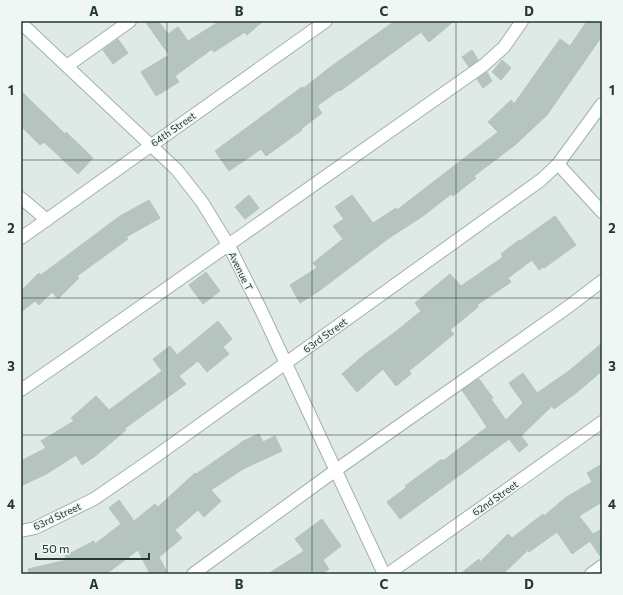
<svg xmlns="http://www.w3.org/2000/svg" width="623" height="595" font-family="Commissioner,sans-serif">
<style>
.building{fill:#b5c4bf;stroke:#b2c3bd}
.lines{fill:none;stroke-linecap:round;stroke-linejoin:round}
.minor-casing{stroke:#a2b0ad;stroke-width:14}
.minor{stroke:#fff;stroke-width:12}
.grid{fill:none;stroke:#213834;stroke-width:1;stroke-opacity:0.55}
.labels{text-anchor:middle;stroke-width:3;stroke-linejoin:round;paint-order:stroke}
.street-label{font-size:10px;fill:#213834;stroke:#eff6f3}
.neatline{fill:none;stroke:#213834;stroke-width:1.5}
.grid-label{font-size:13px;text-anchor:middle;font-weight:bold;fill:#213834}
</style>
<rect width="100%" height="100%" fill="#dfe9e6"/>
<g class="building">
<path d="M145 21H158L168 34 178 27 188 41 220 21H263L247 35 245 32 214 52 212 49 175 76 179 82 156 96 141 72 169 55Z"/>
<path d="M395 21H454L429 42 421 32 340 91 339 90 317 106 322 113 301 129 302 130 266 156 261 149 229 171 215 151 302 87 304 88 329 68Z"/>
<path d="M587 21H602V36L547 115 515 145 474 176 476 178 453 196 451 194 423 216 389 238 319 291 300 303 290 285 317 268 313 263 343 239 333 226 344 219 335 207 352 195 373 223 396 208 397 210 498 132 488 122 511 100 514 104 560 39 570 46Z"/>
<path d="M118 39 128 53 113 64 103 50Z"/>
<path d="M472 50 478 60 469 67 462 57Z"/>
<path d="M502 60 511 68 501 80 492 72Z"/>
<path d="M487 72 492 81 483 88 477 79Z"/>
<path d="M21 91 65 134 66 132 93 158 78 174 44 142 40 145 21 126Z"/>
<path d="M249 195 259 208 245 219 235 207Z"/>
<path d="M149 200 160 218 126 237 128 239 77 276 79 278 58 299 52 292 39 305 35 301 21 312V291L39 273 41 275 120 216Z"/>
<path d="M555 216 576 245 544 268 543 267 539 270 532 260 508 278 511 282 477 305 478 307 450 330 454 334 409 371 411 374 396 386 383 369 357 392 342 374 365 354 394 333 421 311 415 303 450 274 461 286 503 257 501 254 519 240 520 241Z"/>
<path d="M206 272 220 291 203 304 189 285Z"/>
<path d="M218 321 232 339 223 347 229 354 207 372 198 361 179 376 186 384 124 429 126 430 94 457 82 465 76 455 48 473 21 486V461L46 448 41 441 74 421 71 418 96 396 109 410 162 371 153 359 170 346 177 355Z"/>
<path d="M602 343V371L576 393 554 409 552 406 521 436 528 445 519 452 509 439 400 519 387 502 407 487 405 486 442 459 443 461 487 427 462 390 479 379 493 398 491 399 506 420 523 403 509 383 523 373 537 393 569 371Z"/>
<path d="M259 434 263 442 275 436 282 451 243 469 211 490 221 501 204 517 198 510 175 530 182 538 159 557 168 574H150L138 550 106 574H29L28 569 67 560 65 556 94 541 95 544 121 524 109 508 119 500 134 521 155 504 158 507 195 473 196 474 241 443V442Z"/>
<path d="M602 464V502L579 516 593 534 602 529V559L590 541 572 554 557 532 529 552 528 550 503 574H460L479 559 480 562 508 534 512 538 543 514 544 516 565 498 592 482 587 473Z"/>
<path d="M322 519 341 546 323 560 329 569 322 574H268L304 551 295 539Z"/>
</g>
<g class="lines">
<g class="minor-casing">
<g id="minor">
<path d="M21 23 177 170 202 202 229 246 261 310 384 574"/>
<path d="M67 66 130 21"/>
<path d="M558 164 602 212"/>
<path d="M21 198 47 220"/>
<path d="M21 238 326 21"/>
<path d="M21 390 79 350 484 65 504 47 522 21"/>
<path d="M21 531 35 528 94 499 152 459 541 180 558 164 602 104"/>
<path d="M193 574 336 470 568 307 602 281"/>
<path d="M388 574 602 422"/>
<path d="M591 574 602 566"/>
</g>
</g>
<use href="#minor" class="minor"/>
</g>
<path class="grid" d="M167 21V574M312 21V574M456 21V574M21 160H602M21 298H602M21 435H602"/>
<g class="labels">
<g class="street-label">
<text transform="translate(173 129) rotate(-35)" y="4">64th Street</text>
<text transform="translate(241 271) rotate(64)" y="4">Avenue T</text>
<text transform="translate(325 335) rotate(-36)" y="4">63rd Street</text>
<text transform="translate(495 498) rotate(-35)" y="4">62nd Street</text>
<text transform="translate(57 516) rotate(-25)" y="4">63rd Street</text>
</g>
</g>
<rect width="623" height="595" fill="none" stroke="#eff6f3" stroke-width="44"/>
<path d="M36 553v6h113v-6" fill="none" stroke="#213834" stroke-width="2"/>
<text x="42" y="553" font-size="12" fill="#213834" stroke="#eff6f3" stroke-width="3" paint-order="stroke">50 m</text>
<rect x="22" y="22" width="579" height="551" class="neatline"/>
<g class="grid-label">
<text x="94" y="16">A</text>
<text x="239" y="16">B</text>
<text x="384" y="16">C</text>
<text x="529" y="16">D</text>
<text x="11" y="95">1</text>
<text x="612" y="95">1</text>
<text x="11" y="233">2</text>
<text x="612" y="233">2</text>
<text x="11" y="371">3</text>
<text x="612" y="371">3</text>
<text x="11" y="509">4</text>
<text x="612" y="509">4</text>
<text x="94" y="589">A</text>
<text x="239" y="589">B</text>
<text x="384" y="589">C</text>
<text x="529" y="589">D</text>
</g>
</svg>
